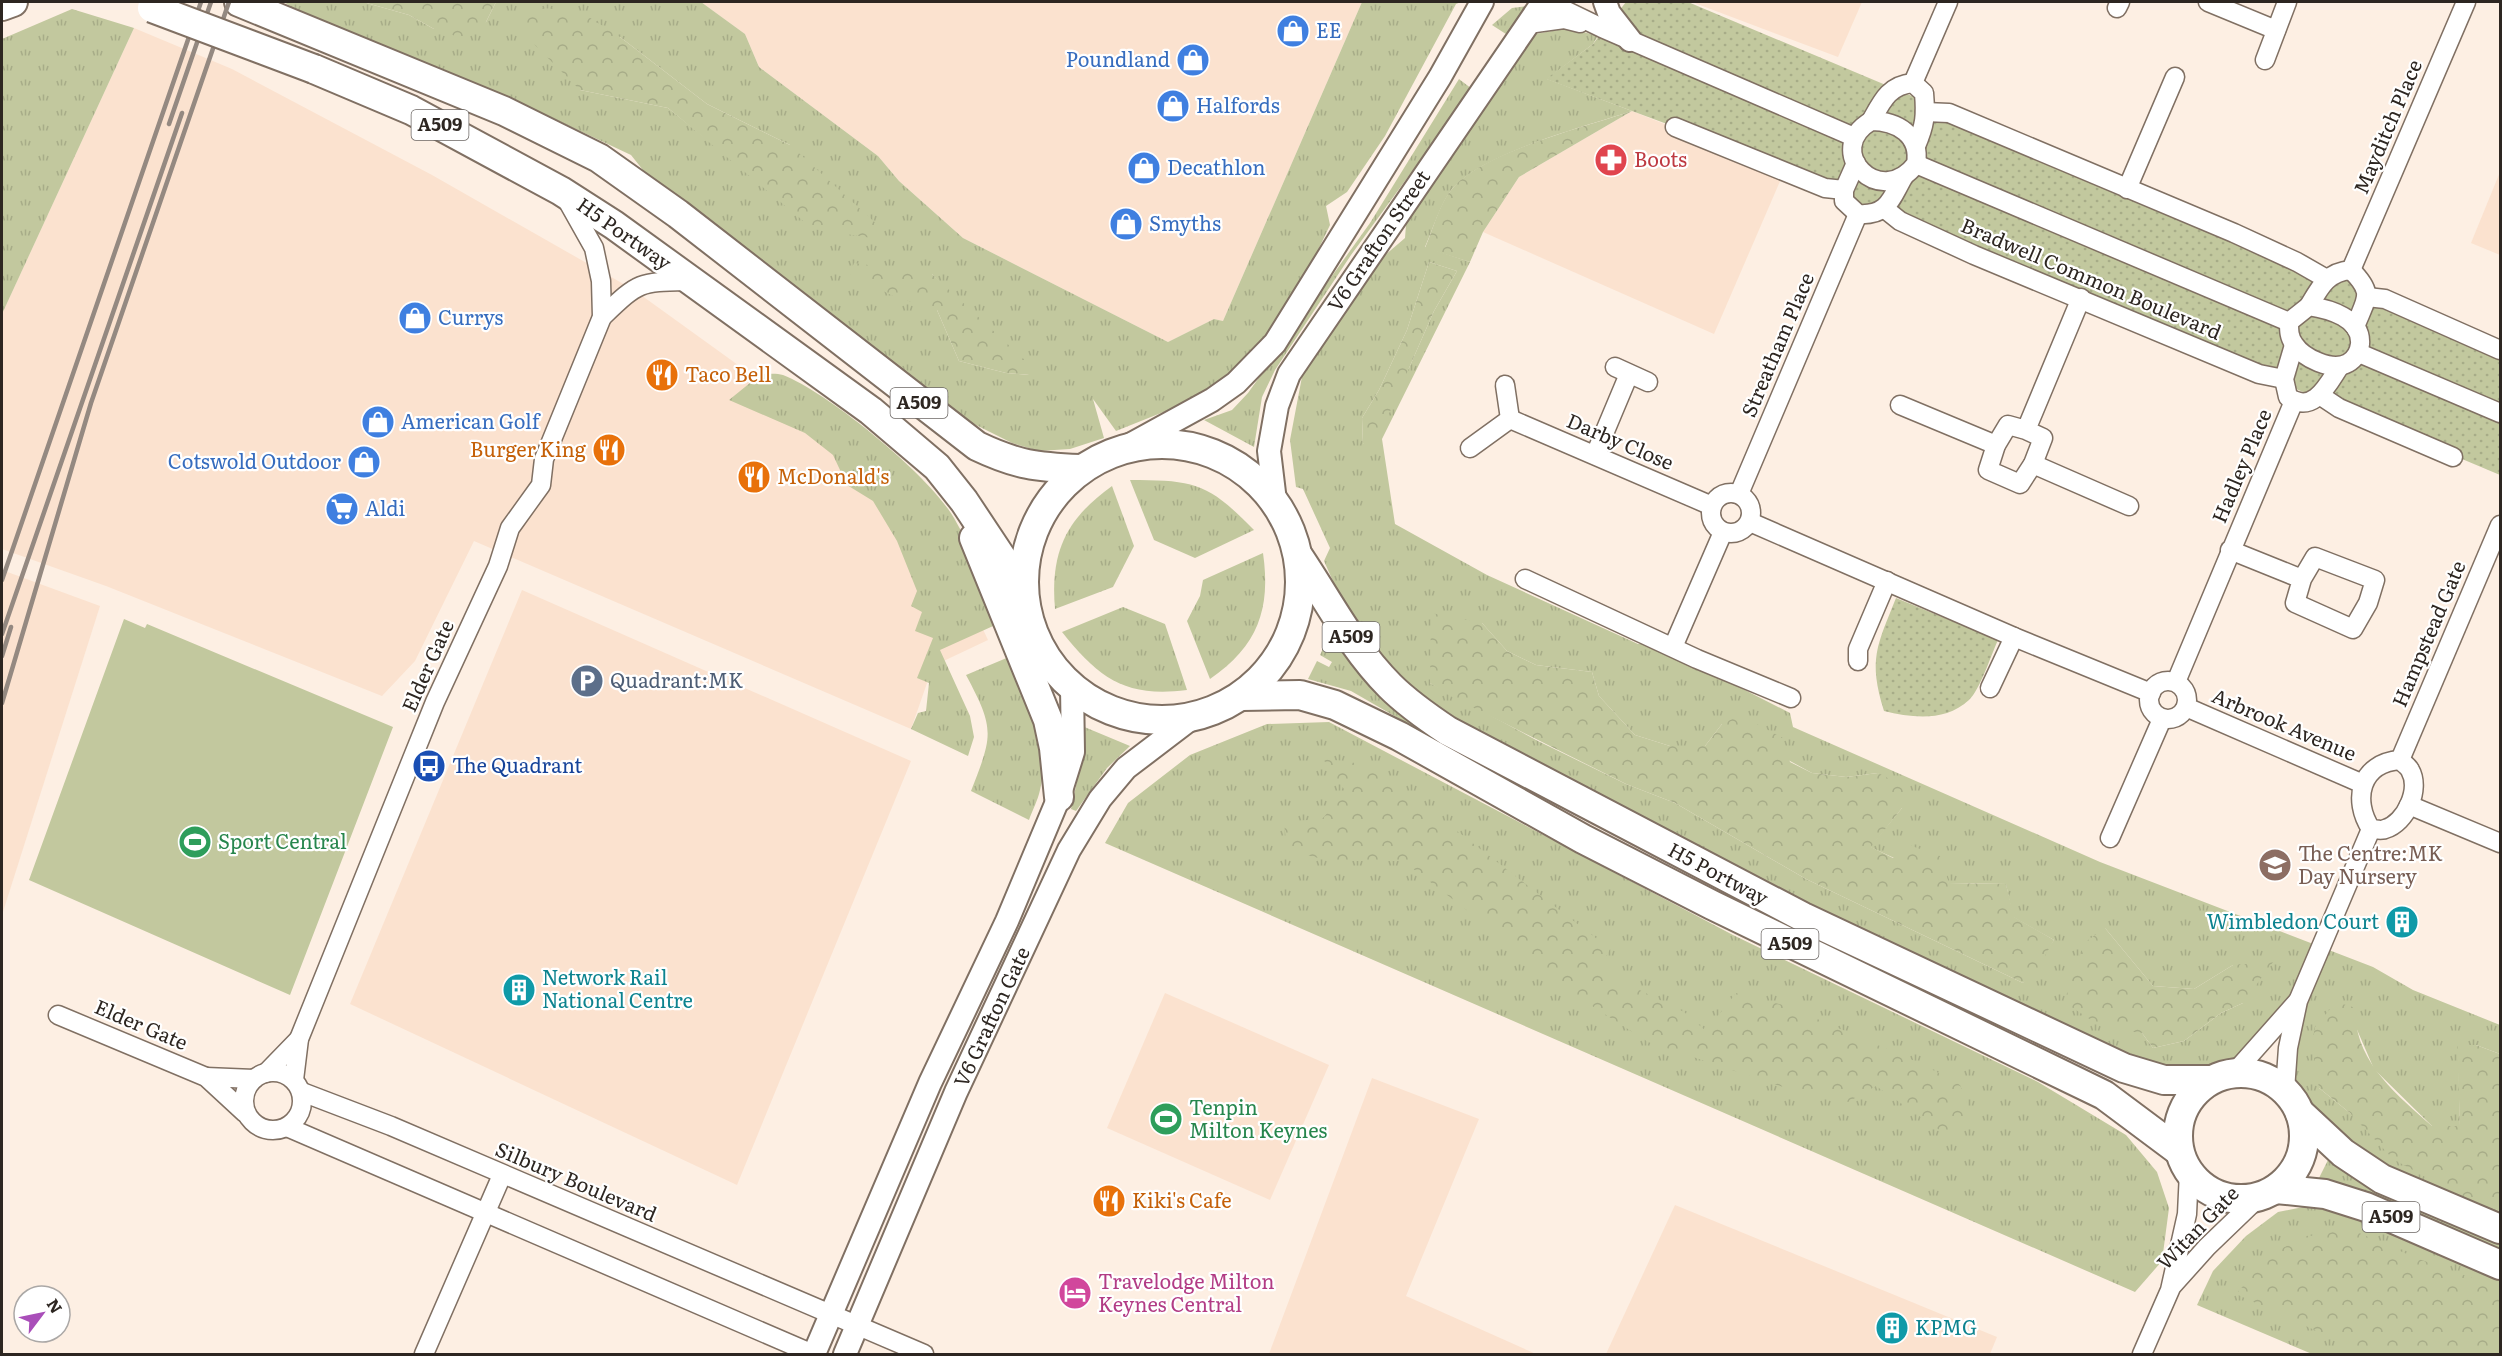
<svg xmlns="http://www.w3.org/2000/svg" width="2502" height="1356" font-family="Literata,serif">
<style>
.built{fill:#fbe2cf}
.grass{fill:url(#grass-tufts);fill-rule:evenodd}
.forest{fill:url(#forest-crowns)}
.park{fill:url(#park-dots)}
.pitch{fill:#c2c89e}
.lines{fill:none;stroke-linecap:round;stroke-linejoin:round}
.minor-casing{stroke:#807063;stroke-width:21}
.tertiary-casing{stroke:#807063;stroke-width:26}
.primary-casing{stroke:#807063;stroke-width:32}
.minor{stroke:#fff;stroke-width:18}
.tertiary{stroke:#fff;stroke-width:22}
.primary{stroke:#fff;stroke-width:28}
.rail{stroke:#948981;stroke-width:4.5}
.primary-bridge-casing{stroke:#807063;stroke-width:32;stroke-linecap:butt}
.primary-bridge{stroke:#fff;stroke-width:28}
.labels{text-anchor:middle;stroke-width:4.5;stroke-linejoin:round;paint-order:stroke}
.shield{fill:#fff;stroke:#6c6764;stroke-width:1.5}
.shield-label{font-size:18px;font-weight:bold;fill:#2d2621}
.shop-label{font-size:20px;fill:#366cbe;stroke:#fff;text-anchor:start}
.street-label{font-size:20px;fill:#2d2621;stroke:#fff}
.health-label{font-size:20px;fill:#be3a42;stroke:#fff;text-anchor:start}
.food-label{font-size:20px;fill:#c56008;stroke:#fff;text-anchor:start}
.service-label{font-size:20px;fill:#4e5e75;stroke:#fff;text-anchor:start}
.transit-label{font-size:20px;fill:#164399;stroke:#fff;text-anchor:start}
.leisure-label{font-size:20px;fill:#27864d;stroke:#fff;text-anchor:start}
.education-label{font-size:20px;fill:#785e54;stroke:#fff;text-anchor:start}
.culture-label{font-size:20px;fill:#0d838f;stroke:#fff;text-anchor:start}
.hotel-label{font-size:20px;fill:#b23c85;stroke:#fff;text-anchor:start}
</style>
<defs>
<pattern id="grass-tufts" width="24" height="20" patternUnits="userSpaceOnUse" patternTransform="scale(1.5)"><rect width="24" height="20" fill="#c2c89e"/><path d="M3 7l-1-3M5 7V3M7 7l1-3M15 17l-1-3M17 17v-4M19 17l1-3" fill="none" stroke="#a7ac88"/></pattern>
<pattern id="forest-crowns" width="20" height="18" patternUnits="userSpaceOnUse" patternTransform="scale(1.5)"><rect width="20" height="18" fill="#c2c89e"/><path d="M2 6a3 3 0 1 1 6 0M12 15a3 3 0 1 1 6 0" fill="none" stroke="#a7ac88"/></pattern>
<pattern id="park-dots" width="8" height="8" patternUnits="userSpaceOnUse" patternTransform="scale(1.5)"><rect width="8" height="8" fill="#c2c89e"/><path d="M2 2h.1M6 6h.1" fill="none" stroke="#a7ac88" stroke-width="1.8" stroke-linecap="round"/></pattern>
</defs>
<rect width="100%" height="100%" fill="#fdefe3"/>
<g class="built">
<path d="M701 2H1362L1223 321 1214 319 1168 342 963 238 899 181 878 156 759 67 745 34Z"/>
<path d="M1692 2H1862L1838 57Z"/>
<path d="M134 28 232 69 432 175 634 290 878 466 939 536 988 640 933 666 911 729 474 541 415 661 382 696 106 586 2 549V314Z"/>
<path d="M1632 111 1784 172 1714 334 1483 232 1519 177Z"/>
<path d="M2500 172V255L2471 243Z"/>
<path d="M2 570 100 606 2 915Z"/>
<path d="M522 590 911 761 737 1185 350 1004Z"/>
<path d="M1165 993 1329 1065 1270 1200 1107 1128Z"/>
<path d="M1372 1078 1479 1119 1406 1296 1536 1354H1269Z"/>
<path d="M1675 1205 1997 1337 1990 1354H1606Z"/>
</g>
<g class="grass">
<path d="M284 2H363L409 15 434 29 486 22 496 2H701L745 34 759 67 878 156 899 181 963 238 1168 342 1214 319 1223 321 1362 2H1461L1456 4 1385 136 1347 192 1326 206 1330 225 1319 248 1313 282 1236 383 1116 431 1093 399 1104 438 1070 449 1039 451 1012 443 892 383 678 214 631 155 510 98 296 10ZM620 37 707 104 790 145 741 167 668 108 580 90ZM932 274 1029 375 1006 373 959 361 937 310Z"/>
<path d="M1528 6 1509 36 1492 25 1512 8Z"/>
<path d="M72 9 134 28 2 314V39Z"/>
<path d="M1569 28 1598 36 1593 44 1547 79 1632 111C1584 127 1484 152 1452 189 1440 204 1433 229 1425 247L1470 262 1382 439 1395 524 1487 575 1638 644H1655L1790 713 1793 727 2100 862 2373 967 2413 990 2500 1025V1054L2476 1045H2458L2460 1126H2432L2374 1069 2355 1025 2319 1088 2350 1113 2488 1206 2500 1211V1229L2382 1179 2294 1101 2285 1090 2298 1003 2234 1073 2222 1075 2124 1068 1450 721 1396 675 1344 606 1324 561 1330 548 1303 489 1296 487 1290 440 1308 345 1349 286 1405 238 1408 198 1519 37ZM1429 262 1457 271 1434 311 1409 368 1363 444 1362 418 1379 390 1407 330ZM1482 623 1507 651 1536 665 1592 672 1599 696 1635 735 1670 746H1705L1722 724 1812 773 1846 777 1878 773 1902 808 1870 847 1949 883 2006 884 2013 917 2054 940 2023 983 1806 879 1675 803 1626 784 1538 741 1430 683ZM2105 928 2153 986 2194 989 2233 965 2243 1003 2221 1013 2184 1041 2153 1048 2142 1033Z"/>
<path d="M1459 79 1472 89 1351 255 1275 370 1262 397 1254 447 1204 420 1232 410 1248 393 1370 223Z"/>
<path d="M761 374C768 374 777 373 783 375 829 393 930 476 954 518 973 551 987 588 1002 622L940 650 970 716 974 737 968 756 911 729 918 713 926 711 929 683 917 678 933 638 915 631 922 612 911 606 917 591 897 541 873 501 847 485 833 455 805 433 729 400Z"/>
<path d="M1130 480C1195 480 1208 483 1254 530L1195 558 1154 540Z"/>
<path d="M1112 486 1134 546 1113 587 1055 609C1050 552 1066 519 1112 486Z"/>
<path d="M1263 553C1271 609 1258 646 1210 679L1187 621 1200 596 1203 580Z"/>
<path d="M1123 607 1165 624 1187 690C1125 698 1099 678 1062 632Z"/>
<path d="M1332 630 1427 728 1424 733 1351 691 1308 679 1317 661 1329 667 1332 662 1320 655Z"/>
<path d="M1009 657C1027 696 1051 747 1040 790 1038 800 1032 811 1029 820L971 791C993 735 995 729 966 675Z"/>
<path d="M1329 722 1733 935 2038 1082 2126 1135 2157 1172 2169 1208 2162 1261 2135 1292 1105 843 1128 803 1190 755 1267 724Z"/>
<path d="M1082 726 1130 746 1107 768 1076 811 1071 809 1083 753Z"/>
<path d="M2329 1158 2500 1239V1254L2317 1182Z"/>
<path d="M2313 1205 2359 1213 2500 1274V1354H2312L2197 1305 2213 1271 2246 1236 2278 1212Z"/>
</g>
<g class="forest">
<path d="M363 2H496L486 22 465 39 434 29 409 15Z"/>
<path d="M524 8 576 9 620 37 707 104 790 145 880 227 872 238 813 229 668 108 580 90 522 32Z"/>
<path d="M1632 111 1519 177 1483 232 1470 262 1425 248C1433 230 1439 204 1452 189 1482 152 1585 127 1632 111Z"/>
<path d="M1429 262 1457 271 1434 311 1381 432 1363 444 1362 418 1379 390 1407 330Z"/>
<path d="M854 263 932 274 1028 363 1030 375 1006 373 959 361 937 310 893 296 850 274Z"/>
<path d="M1431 613 1482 623 1507 651 1536 665 1592 672 1599 696 1635 735 1670 746H1705L1722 724 1740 715 1783 738 1790 762 1812 773 1846 777 1878 773 1907 788 1902 808 1871 847 1893 858 1909 845 1940 856 1949 883 2006 884 2014 917 2054 940 2035 973 2023 983 1806 879 1675 803 1626 784 1452 697 1430 683Z"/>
<path d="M1323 759 1352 762 1396 784 1610 949 1599 970 1684 1012 1706 1031 1736 993 1787 1006 1924 1065 1960 1085 1973 1118 1951 1138 1876 1086 1848 1102 1783 1087 1648 1042 1586 1002 1403 861H1330L1287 850 1284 822 1322 819 1346 792Z"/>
<path d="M2105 928 2153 986 2194 989 2233 965 2273 962 2243 1003 2221 1013 2184 1041 2153 1048 2142 1033 2103 1028 2064 1002 2084 943Z"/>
<path d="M2336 1002 2356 1008C2352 1059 2397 1095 2432 1126H2460L2457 1045H2476L2500 1054V1211L2465 1199 2393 1159 2350 1113 2319 1088 2312 1043 2315 1027Z"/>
<path d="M2350 1229 2416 1258 2500 1288V1354H2367L2236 1294 2273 1252 2310 1236Z"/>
</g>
<g class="park">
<path d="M1626 2H1688L2500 343V475L1675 127 1546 79 1593 44Z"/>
<path d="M1896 598 1998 640C1991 655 1980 690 1969 700 1945 722 1913 718 1884 711 1868 659 1877 646 1896 598Z"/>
</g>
<path class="pitch" d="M124 619 145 628 147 624 393 727 290 995 29 880Z"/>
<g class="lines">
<g class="minor-casing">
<g id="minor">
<path d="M1548 2 1602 28 1854 137"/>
<path d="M2208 2 2276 30"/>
<path d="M2117 8 2120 2"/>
<path d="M1528 24 1564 19 1580 23"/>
<path d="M2265 60 2287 2"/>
<path d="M1913 83 1948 2"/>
<path d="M1925 112 1949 113 2234 233 2297 262 2325 278"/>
<path d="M1871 121C1897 121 1921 135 1916 164 1880 211 1822 150 1871 121Z"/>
<path d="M1871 121C1882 101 1889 85 1913 83L1924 93C1926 116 1925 125 1916 146"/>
<path d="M1675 127 1825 188 1844 190"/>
<path d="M1856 163 1844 190V201L1858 214C1888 216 1891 199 1904 176"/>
<path d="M1916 164 2289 322"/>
<path d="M2127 189 2175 77"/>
<path d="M1885 209 1900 221 1974 255 2259 374 2284 379"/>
<path d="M2351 270 2466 2"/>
<path d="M2367 297 2385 299 2500 350"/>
<path d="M2309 306C2329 309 2362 318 2360 344 2359 352 2355 359 2348 363 2332 372 2303 358 2294 344 2289 337 2289 331 2289 322Z"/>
<path d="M2309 306C2320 287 2327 272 2351 270 2375 294 2366 298 2355 327"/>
<path d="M602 317C640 281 638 282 691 281"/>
<path d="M2294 345 2284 379 2288 397C2314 415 2328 384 2340 366"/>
<path d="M2359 353 2500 413"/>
<path d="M1615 367 1648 382"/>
<path d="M2321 396 2339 408 2453 457"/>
<path d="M1900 405 1996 445"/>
<path d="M1510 419 1712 506"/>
<path d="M2026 430 2008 425 1996 445 1988 470 2020 484 2033 464 2043 438 2026 430 2081 298"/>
<path d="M1470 448 1510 419 1505 385"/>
<path d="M1595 455 1629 374"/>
<path d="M2033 464 2129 506"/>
<circle cx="1731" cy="513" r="20"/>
<path d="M1739 494 1858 214"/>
<path d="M1750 522 2014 637 2151 693"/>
<path d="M2230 550 2302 579 2315 557 2375 580 2368 603 2353 629 2295 603 2302 579"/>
<path d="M1525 579 1697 659 1791 698"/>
<path d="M1673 647 1723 532"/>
<path d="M1858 661V649L1887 581"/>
<circle cx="2168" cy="700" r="19"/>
<path d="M2176 682 2294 401"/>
<path d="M1990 688 2014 637"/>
<path d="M2186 707 2363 784"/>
<path d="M2400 760 2500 525"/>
<path d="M2400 760C2403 763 2408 766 2410 770 2421 789 2406 823 2385 829 2382 831 2375 829 2371 829 2352 800 2360 763 2400 760Z"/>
<path d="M2409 805 2500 843"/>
<path d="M2110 838 2162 719"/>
<path d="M58 1015 206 1077 245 1113"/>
<circle cx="273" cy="1101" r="29"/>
<path d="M266 1073 299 1039"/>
<path d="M2234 1073 2297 1002"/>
<path d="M206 1077 254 1079"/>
<path d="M294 1080 299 1039 435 702 498 566 510 528 541 485 544 459 602 317 601 281 594 248 567 200"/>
<path d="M2285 1090 2288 1048 2298 1001 2371 829"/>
<path d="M302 1092 391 1126 924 1354"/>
<path d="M287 1127 813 1354"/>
<path d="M2172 1286 2207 1247 2259 1197"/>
<path d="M424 1354 502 1175"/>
<path d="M2142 1354 2170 1290 2187 1214 2189 1172"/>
</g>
</g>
<g class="tertiary-casing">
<g id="tertiary">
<path d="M1605 2 1609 13 1630 40"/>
<path d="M1130 445 1212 400 1236 383 1275 343 1440 77 1482 2"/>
<path d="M1275 501 1269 451 1277 406 1289 374 1543 2"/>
<path d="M814 1354 930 1083 1007 921 1059 797 1073 752 1072 688"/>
<path d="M845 1354 956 1092 1069 850 1100 799 1126 768 1193 717"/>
</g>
</g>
<g class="primary-casing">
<g id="primary">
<path d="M239 2 504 111 599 158 678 214 977 446C1017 465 1036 467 1080 469"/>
<path d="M2 6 13 2"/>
<path d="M314 69 411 110 561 191 614 225 871 411 937 467 964 501 1023 590"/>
<circle cx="1162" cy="582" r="138"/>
<path d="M974 538 1048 720 1054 748 1059 797"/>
<path d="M1299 557C1328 600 1352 648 1390 686 1407 703 1427 717 1448 731L1803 917 2124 1068 2164 1080H2210"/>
<path d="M1242 696 1300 695 1335 705 1399 736 1583 839 1712 905 2104 1095 2179 1151"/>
<circle cx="2241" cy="1136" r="63"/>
<path d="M2300 1113 2343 1153 2382 1179 2500 1229"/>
<path d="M2276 1189 2325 1194 2366 1207 2500 1265"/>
</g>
</g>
<use href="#minor" class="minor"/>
<use href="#tertiary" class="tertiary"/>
<use href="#primary" class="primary"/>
<g class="rail">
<path d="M169 124 211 2"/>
<path d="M2 580 201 2"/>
<path d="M2 634 182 113"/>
<path d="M2 656 11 627"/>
<path d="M2 703 91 403 229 2"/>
</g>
<g class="primary-bridge-casing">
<path id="primary-bridge" d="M152 8 314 69"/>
</g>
<use href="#primary-bridge" class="primary-bridge"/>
</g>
<defs>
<g id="shop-disc" transform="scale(1.725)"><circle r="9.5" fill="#3f7fe0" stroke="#fff"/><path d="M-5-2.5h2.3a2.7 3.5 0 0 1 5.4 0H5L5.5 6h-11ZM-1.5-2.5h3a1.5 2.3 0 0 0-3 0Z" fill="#fff"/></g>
<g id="pharmacy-disc" transform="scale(1.725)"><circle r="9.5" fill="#e0444e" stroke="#fff"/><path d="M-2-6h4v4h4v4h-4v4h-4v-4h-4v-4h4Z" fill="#fff"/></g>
<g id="restaurant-disc" transform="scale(1.725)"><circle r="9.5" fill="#e8710a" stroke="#fff"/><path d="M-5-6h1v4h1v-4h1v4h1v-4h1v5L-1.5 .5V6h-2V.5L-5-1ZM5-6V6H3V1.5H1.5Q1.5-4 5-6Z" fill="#fff"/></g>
<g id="supermarket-disc" transform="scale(1.725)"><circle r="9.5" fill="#3f7fe0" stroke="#fff"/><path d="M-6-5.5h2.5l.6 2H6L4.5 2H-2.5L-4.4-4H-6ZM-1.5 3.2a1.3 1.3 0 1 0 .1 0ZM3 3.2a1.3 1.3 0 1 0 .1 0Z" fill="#fff"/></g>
<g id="parking-disc" transform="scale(1.725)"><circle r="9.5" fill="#5c6f8a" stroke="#fff"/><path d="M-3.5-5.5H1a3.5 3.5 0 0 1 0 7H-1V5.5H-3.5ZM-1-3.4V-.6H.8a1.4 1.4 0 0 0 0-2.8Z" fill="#fff"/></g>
<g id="bus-disc" transform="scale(1.725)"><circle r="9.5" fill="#1a4fb4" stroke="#fff"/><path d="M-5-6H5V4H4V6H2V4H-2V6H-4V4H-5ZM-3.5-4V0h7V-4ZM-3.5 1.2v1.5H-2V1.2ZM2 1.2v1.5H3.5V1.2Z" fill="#fff"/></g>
<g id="stadium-disc" transform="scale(1.725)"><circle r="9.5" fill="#2e9e5b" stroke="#fff"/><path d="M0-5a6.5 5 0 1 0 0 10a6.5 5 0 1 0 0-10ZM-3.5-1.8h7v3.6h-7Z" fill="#fff"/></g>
<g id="school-disc" transform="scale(1.725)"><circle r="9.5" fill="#8d6e63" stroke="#fff"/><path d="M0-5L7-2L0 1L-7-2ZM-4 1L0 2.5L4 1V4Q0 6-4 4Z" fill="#fff"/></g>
<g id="building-disc" transform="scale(1.725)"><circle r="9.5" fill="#0f9aa8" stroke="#fff"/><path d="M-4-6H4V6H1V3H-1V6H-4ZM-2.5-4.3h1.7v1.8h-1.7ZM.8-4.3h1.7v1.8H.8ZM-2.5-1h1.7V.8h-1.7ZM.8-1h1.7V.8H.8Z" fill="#fff"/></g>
<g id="hotel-disc" transform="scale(1.725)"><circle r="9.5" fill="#d1479c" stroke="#fff"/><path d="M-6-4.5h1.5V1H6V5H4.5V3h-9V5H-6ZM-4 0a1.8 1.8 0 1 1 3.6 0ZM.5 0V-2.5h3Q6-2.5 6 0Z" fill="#fff"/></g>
</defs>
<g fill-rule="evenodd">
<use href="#shop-disc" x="1293" y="31"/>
<use href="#shop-disc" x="1193" y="60"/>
<use href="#shop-disc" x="1173" y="106"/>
<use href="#pharmacy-disc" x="1611" y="160"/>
<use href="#shop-disc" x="1144" y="168"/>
<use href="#shop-disc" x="1126" y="224"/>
<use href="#shop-disc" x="415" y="318"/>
<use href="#restaurant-disc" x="662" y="375"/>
<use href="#shop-disc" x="378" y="422"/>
<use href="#restaurant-disc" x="609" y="450"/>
<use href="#shop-disc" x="364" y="462"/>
<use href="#restaurant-disc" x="754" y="477"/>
<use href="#supermarket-disc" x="342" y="509"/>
<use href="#parking-disc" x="587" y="681"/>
<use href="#bus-disc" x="429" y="766"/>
<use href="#stadium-disc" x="195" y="842"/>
<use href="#school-disc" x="2275" y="865"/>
<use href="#building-disc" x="2402" y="922"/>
<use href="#building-disc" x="519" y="990"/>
<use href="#stadium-disc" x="1166" y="1119"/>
<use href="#restaurant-disc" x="1109" y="1201"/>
<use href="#hotel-disc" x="1075" y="1293"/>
<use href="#building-disc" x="1892" y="1328"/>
</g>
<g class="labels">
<g class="shield">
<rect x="411.5" y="110" width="57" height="30" rx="4.5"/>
<rect x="890.5" y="388" width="57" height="30" rx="4.5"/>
<rect x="1322.5" y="622" width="57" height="30" rx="4.5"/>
<rect x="1761.5" y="929" width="57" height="30" rx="4.5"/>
<rect x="2362.5" y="1202" width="57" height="30" rx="4.5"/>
</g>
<g class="shield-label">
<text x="440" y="131">A509</text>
<text x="919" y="409">A509</text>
<text x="1351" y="643">A509</text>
<text x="1790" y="950">A509</text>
<text x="2391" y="1223">A509</text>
</g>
<g class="shop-label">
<text x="1316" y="38">EE</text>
<text x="1170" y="67" text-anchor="end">Poundland</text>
<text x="1196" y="113">Halfords</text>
<text x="1167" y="175">Decathlon</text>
<text x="1149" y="231">Smyths</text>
<text x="438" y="325">Currys</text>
<text x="401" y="429">American Golf</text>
<text x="341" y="469" text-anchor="end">Cotswold Outdoor</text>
<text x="365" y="516">Aldi</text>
</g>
<g class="street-label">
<text transform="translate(2388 127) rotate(-67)" y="7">Mayditch Place</text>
<text transform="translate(624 234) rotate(35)" y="7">H5 Portway</text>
<text transform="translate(1379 241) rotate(-56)" y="7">V6 Grafton Street</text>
<text transform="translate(2091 279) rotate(23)" y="7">Bradwell Common Boulevard</text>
<text transform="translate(1778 345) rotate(-67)" y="7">Streatham Place</text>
<text transform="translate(1620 442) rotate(23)" y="7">Darby Close</text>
<text transform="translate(2242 466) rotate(-67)" y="7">Hadley Place</text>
<text transform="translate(2429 634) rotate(-67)" y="7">Hampstead Gate</text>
<text transform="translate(428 666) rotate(-66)" y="7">Elder Gate</text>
<text transform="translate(2284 725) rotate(23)" y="7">Arbrook Avenue</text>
<text transform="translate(1718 874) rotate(28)" y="7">H5 Portway</text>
<text transform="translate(992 1017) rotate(-65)" y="7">V6 Grafton Gate</text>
<text transform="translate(141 1025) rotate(23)" y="7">Elder Gate</text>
<text transform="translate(576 1182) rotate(23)" y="7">Silbury Boulevard</text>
<text transform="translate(2198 1228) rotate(-46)" y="7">Witan Gate</text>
</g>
<g class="health-label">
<text x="1634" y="167">Boots</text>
</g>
<g class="food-label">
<text x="685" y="382">Taco Bell</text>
<text x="586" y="457" text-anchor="end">Burger King</text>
<text x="777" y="484">McDonald's</text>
<text x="1132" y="1208">Kiki's Cafe</text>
</g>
<g class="service-label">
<text x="610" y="688">Quadrant:MK</text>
</g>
<g class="transit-label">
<text x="452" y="773">The Quadrant</text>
</g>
<g class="leisure-label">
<text x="218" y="849">Sport Central</text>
<text x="1189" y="1115">Tenpin<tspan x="1189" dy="23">Milton Keynes</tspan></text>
</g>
<g class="education-label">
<text x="2298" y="861">The Centre:MK<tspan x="2298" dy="23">Day Nursery</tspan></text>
</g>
<g class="culture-label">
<text x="2379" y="929" text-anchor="end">Wimbledon Court</text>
<text x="542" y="985">Network Rail<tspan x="542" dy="23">National Centre</tspan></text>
<text x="1915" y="1335">KPMG</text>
</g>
<g class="hotel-label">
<text x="1098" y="1289">Travelodge Milton<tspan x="1098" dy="23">Keynes Central</tspan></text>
</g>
</g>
<rect width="2502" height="1356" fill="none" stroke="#2d2621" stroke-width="6"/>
<g transform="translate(42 1314) rotate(58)"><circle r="28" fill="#ffffff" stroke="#aba8a6" stroke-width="1.5"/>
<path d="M0-4.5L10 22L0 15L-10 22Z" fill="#a94eb9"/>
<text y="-9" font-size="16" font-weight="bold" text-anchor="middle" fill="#2d2621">N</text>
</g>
</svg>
